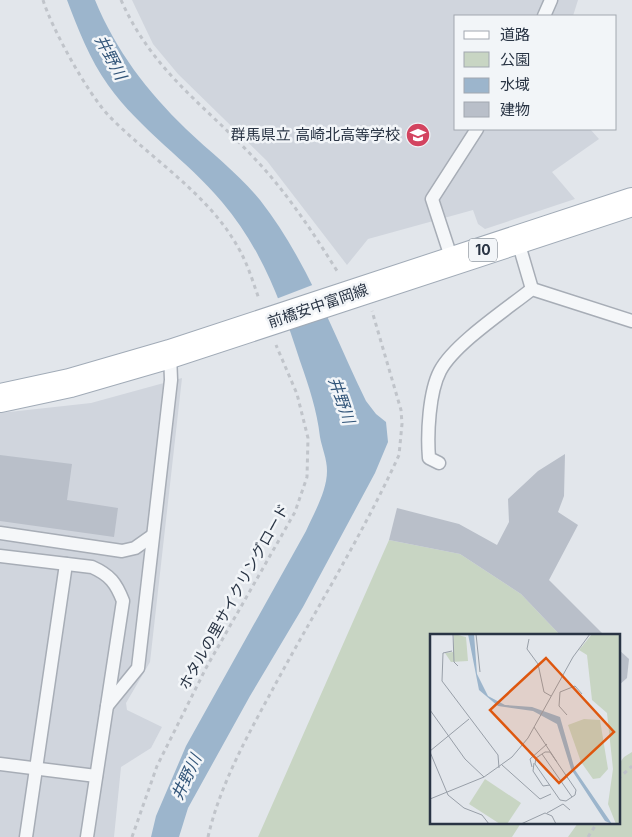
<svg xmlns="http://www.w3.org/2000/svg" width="632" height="837" font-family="Inter,'Noto Sans JP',sans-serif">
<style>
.built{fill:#d0d5dd}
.green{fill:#c8d5c3}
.water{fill:#9cb5cc}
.pier{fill:#e2e6eb}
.building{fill:#b9bfc9}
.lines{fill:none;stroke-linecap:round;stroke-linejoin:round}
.service-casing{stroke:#a7adb6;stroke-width:15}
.primary-casing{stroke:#a1abb7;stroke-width:30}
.path{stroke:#c0c4ca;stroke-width:3;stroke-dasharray:4 4;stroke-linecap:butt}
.service{stroke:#f5f7f9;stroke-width:12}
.primary{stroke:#fff;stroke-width:28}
.labels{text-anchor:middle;stroke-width:5;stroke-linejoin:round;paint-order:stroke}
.shield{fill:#f2f5f8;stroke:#656e7a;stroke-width:1}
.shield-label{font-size:14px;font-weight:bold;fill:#293444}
.poi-label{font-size:15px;fill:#293444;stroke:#f2f5f8;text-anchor:end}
.street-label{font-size:15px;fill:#293444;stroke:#f2f5f8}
.water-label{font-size:16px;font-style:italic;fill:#325579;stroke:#f2f5f8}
.inset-road{fill:none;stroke:#989fa8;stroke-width:1}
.view{fill:#de570f;fill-opacity:0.15;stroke:#de570f;stroke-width:2.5}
.inset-edge{fill:none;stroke:#293444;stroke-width:2.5}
</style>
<rect width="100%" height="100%" fill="#e2e6eb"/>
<g class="built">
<path d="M132 0H578L573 16H456V129H590L599 139 552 172 575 199 485 229 478 224 473 210 368 239 347 265 267 161 178 74 153 44Z"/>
<path d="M182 378 150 662 126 703 127 710 162 727 151 748 121 767 114 837H0V413L91 403Z"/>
</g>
<g class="green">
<path d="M389 540 460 554 521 594 561 636H431V823H521L512 837H258Z"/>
<path d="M632 752V837H568L578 823H618V765L624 757Z"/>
</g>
<path class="water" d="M67 0H95C116 51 147 91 186 129 211 153 238 173 260 200 307 260 333 333 366 401L376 414 386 422 388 442 375 473 303 607 250 696 188 808 179 837H151L156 816 186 746 306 531C314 513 327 491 327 471 327 459 322 448 320 437 317 410 309 387 300 361 281 302 262 249 222 202 187 160 140 130 108 85 90 60 78 29 67 0Z"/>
<path class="pier" d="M315 284 328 312 287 328 276 299Z"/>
<g class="building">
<path d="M565 454 564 496 558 512 578 525 549 580 605 636H561L521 594 460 554 389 540 397 508 459 524 497 545 509 522 508 499 538 471Z"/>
<path d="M0 455 72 464 67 500 118 508 114 537 0 521Z"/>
<path d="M618 649 629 659 627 678 618 686Z"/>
</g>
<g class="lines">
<g class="service-casing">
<g id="service">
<path d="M544 16 551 0"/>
<path d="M517 238 532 289"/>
<path d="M452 260 432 199 477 129"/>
<path d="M439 463 429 458C427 434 429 392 440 371 454 344 507 309 532 289L632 321"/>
<path d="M0 533 122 551 135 548 152 536"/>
<path d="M0 556 92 567C110 575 116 583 123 601L87 837"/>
<path d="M107 706 138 668 171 380 170 354"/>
<path d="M0 764 96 776"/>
<path d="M26 837 66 564"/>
</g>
</g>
<g class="primary-casing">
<path id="primary" d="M0 398 70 383 170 354 632 202"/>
</g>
<g class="path">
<path d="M43 0C52 29 88 94 109 116 152 160 209 194 239 249 248 265 253 282 259 299"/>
<path d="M121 0C153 72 205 105 256 160 288 194 314 234 339 274"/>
<path d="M618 779 632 766"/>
<path d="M132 837 157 766 206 668 295 512 307 477 308 438 297 394 276 345"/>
<path d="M208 837C220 784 249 733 275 685 316 609 363 534 399 455L402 424 401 410 372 311"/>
<path d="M588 837 597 823"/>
</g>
<use href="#service" class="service"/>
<use href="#primary" class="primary"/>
</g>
<defs>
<g id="school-disc" transform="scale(1.25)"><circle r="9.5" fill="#d34460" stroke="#f2f5f8"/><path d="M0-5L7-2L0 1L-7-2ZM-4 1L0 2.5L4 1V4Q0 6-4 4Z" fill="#fff"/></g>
</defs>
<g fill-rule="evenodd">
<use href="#school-disc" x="418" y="135"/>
</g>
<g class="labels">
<rect class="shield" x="469" y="238.5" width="28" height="23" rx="4"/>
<g class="shield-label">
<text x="483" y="255">10</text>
</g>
<g class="poi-label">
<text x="400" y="140">群馬県立 高崎北高等学校</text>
</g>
<g class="street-label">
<text transform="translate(318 306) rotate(-19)" y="5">前橋安中富岡線</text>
<text transform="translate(234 597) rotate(-61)" y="5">ホタルの里サイクリングロード</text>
</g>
<g class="water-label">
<text transform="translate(111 57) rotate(62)" y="6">井野川</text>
<text transform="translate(342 400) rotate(71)" y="6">井野川</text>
<text transform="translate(186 777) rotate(-65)" y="6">井野川</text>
</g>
</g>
<g transform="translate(430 634)">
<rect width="190" height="190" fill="#e2e6eb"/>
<path d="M24 0 36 3 38 27 21 28 15 19 23 18ZM162 0H190V190H186L178 170 183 135 177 79 162 66 157 21 149 16ZM154 85 170 86 178 135 170 144 163 145 151 128 138 91ZM55 145 91 169 77 190H70L39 170Z" fill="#c8d5c3"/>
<path d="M38 0H44L47 40 58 62 75 71 102 73 130 83 145 136 182 190 175 187 141 135 127 90 103 77 68 72 49 56Z" fill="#9cb5cc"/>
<path class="inset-road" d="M23 0 24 28 28 32M46 0 50 38M99 5 97 15 108 30 114 58 121 62M22 17 13 19 12 47 68 121 69 134M0 76 35 125 54 143M137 81 129 72 130 58 145 52 152 60M104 93 127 128M0 117 39 85M0 118 18 161 34 174 52 181 59 190M115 118H120L146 156 145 161 136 167 130 166 105 130 106 124ZM112 120 142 163M104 129 103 137 113 152 120 151M72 131 110 165 121 160M102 133 100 125 117 110M0 165 54 143 82 123 98 104 143 23 160 0M117 179 133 170 140 176M91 190 115 179 122 182 126 190"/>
<path class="view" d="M116 24 184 98 129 149 60 76Z"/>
<rect width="190" height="190" class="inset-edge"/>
</g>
<rect x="454" y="15" width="162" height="115" fill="#f2f5f8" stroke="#a2a8b0"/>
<rect x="464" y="31" width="25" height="8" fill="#ffffff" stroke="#a2a8b0"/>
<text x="500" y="40" font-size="15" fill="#293444">道路</text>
<rect x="464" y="52" width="25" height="15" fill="#c8d5c3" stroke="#a2a8b0"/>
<text x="500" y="65" font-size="15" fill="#293444">公園</text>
<rect x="464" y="78" width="25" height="15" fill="#9cb5cc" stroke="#a2a8b0"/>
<text x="500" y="90" font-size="15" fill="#293444">水域</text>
<rect x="464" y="102" width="25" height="15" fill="#b9bfc9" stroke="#a2a8b0"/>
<text x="500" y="115" font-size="15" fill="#293444">建物</text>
</svg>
